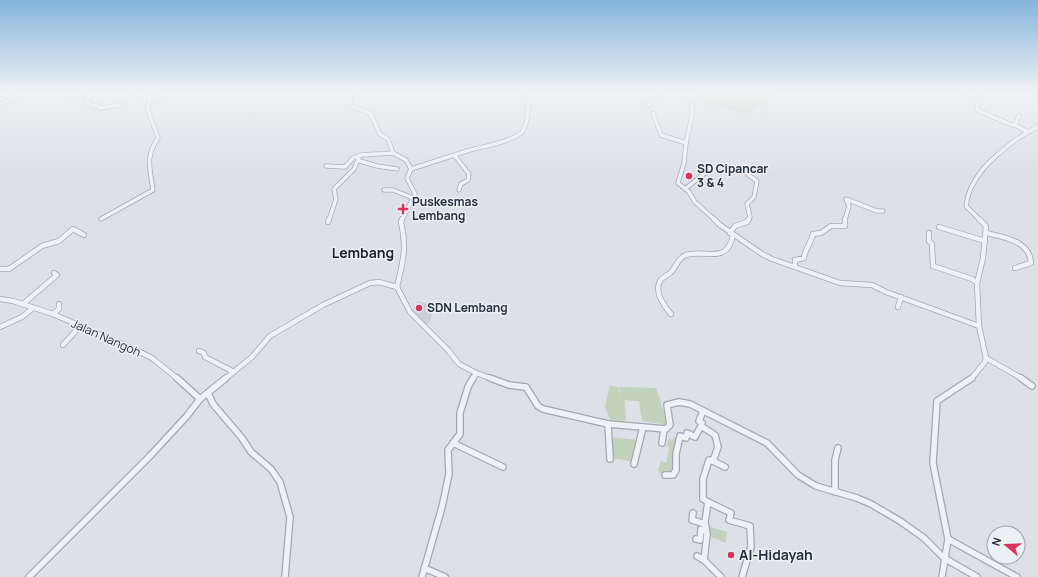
<svg xmlns="http://www.w3.org/2000/svg" width="1038" height="577" font-family="Manrope,sans-serif">
<style>
.built{fill:#c9d0d9}
.green{fill:#c3d2bc}
.lines{fill:none;stroke-linecap:round;stroke-linejoin:round}
.minor-far2-casing{stroke:#a0a8b1;stroke-width:5}
.minor-far1-casing{stroke:#a0a8b1;stroke-width:6}
.minor-casing{stroke:#a0a8b1;stroke-width:8}
.minor-far2{stroke:#eef1f5;stroke-width:3.5}
.minor-far1{stroke:#eef1f5;stroke-width:4.5}
.minor{stroke:#eef1f5;stroke-width:5.5}
.poi-dot{fill:#d9335c;stroke:#ebf0f5;stroke-width:1.5}
.labels{text-anchor:middle;stroke-width:3;stroke-linejoin:round;paint-order:stroke}
.poi-label{font-size:12px;font-weight:bold;fill:#24303e;stroke:#ebf0f5;text-anchor:start}
.street-label{font-size:12px;fill:#24303e;stroke:#ebf0f5}
.quarter-label{font-size:14px;font-weight:bold;fill:#17212f;stroke:#ebf0f5}
.near-poi-label{font-size:14px;font-weight:bold;fill:#24303e;stroke:#ebf0f5;text-anchor:start}
</style>
<rect width="100%" height="100%" fill="#dbe1e7"/>
<path class="built" d="M418 301 433 306 430 322 424 326 411 312Z"/>
<g class="green">
<path d="M694 93H771L766 103 745 114 718 105 707 104 703 98Z"/>
<path d="M610 386 619 387 620 398V387L656 388 668 425 642 421 639 401 620 400 625 401 626 421 610 420 605 406Z"/>
<path d="M674 436 678 438 674 470 671 474H663L658 471 661 461 666 463 669 448 667 445 669 439 673 440Z"/>
<path d="M611 437 638 440 633 462 612 458Z"/>
<path d="M708 526 727 532 726 543 709 536Z"/>
</g>
<g class="lines">
<g class="minor-far2-casing">
<g id="minor-far2">
<path d="M88 93 89 96 87 102 94 106 97 105 100 108 119 105"/>
<path d="M135 93 141 97 159 98"/>
<path d="M350 93 351 106 370 113 380 134 388 139 393 153 406 160 411 169"/>
<path d="M687 93 692 106V116L686 143 684 163 678 183 689 192 695 202 715 220"/>
<path d="M967 93 979 100 977 109 979 111 1012 125H1015L1019 116"/>
<path d="M68 95 81 93"/>
<path d="M0 105 20 93"/>
<path d="M649 105 654 98 655 93"/>
<path d="M653 113 661 135 686 143"/>
<path d="M1015 125 1028 132"/>
<path d="M455 156 469 174 468 180 461 184 459 190"/>
<path d="M360 161 377 166 397 169"/>
<path d="M326 166 345 167 353 158 359 156"/>
<path d="M746 173 757 181 754 197 747 204 750 217 748 220"/>
<path d="M685 189 705 173"/>
<path d="M384 190H393L413 198"/>
<path d="M101 219 153 190C150 168 145 157 158 138L147 107 151 97"/>
<path d="M329 220 336 199 334 189 354 169 360 155 393 153"/>
<path d="M402 220 415 194 407 178 411 169C430 163 448 157 467 151 480 147 512 142 522 132 528 125 529 102 529 93"/>
<path d="M845 220 849 206 846 199 877 211H883"/>
<path d="M980 220 966 206C969 177 994 156 1017 139 1024 134 1031 131 1038 126"/>
</g>
</g>
<g class="minor-far1-casing">
<g id="minor-far1">
<path d="M402 219 401 222C407 250 403 260 397 287L410 312 448 350 459 364 476 373 493 379"/>
<path d="M714 219 720 225 762 254 772 259 840 283 872 285 886 292 979 326"/>
<path d="M328 222 329 219"/>
<path d="M939 227 985 241"/>
<path d="M730 233 735 226 747 222 749 219"/>
<path d="M929 233V241L932 244 933 266 972 279 977 283"/>
<path d="M986 233C1004 237 1030 241 1031 263L1015 268"/>
<path d="M795 267V260L804 258C805 248 811 244 813 234L821 233 831 226H845V219"/>
<path d="M0 269H9L42 246 59 241 73 229 84 235"/>
<path d="M0 299 13 301 53 314 138 351 152 358 178 379"/>
<path d="M23 304 57 275 54 273"/>
<path d="M898 307 901 297"/>
<path d="M53 314 59 309V304"/>
<path d="M671 314C664 306 654 292 660 281 663 276 669 275 672 271 677 265 678 258 686 255 706 249 727 265 733 235"/>
<path d="M0 327 22 317 33 308"/>
<path d="M63 345 80 326"/>
<path d="M199 351 204 353 205 357 234 372"/>
<path d="M986 358 1023 379"/>
<path d="M225 379 252 357 270 336 323 305 370 283 379 282 397 287"/>
<path d="M473 379 476 373"/>
<path d="M971 379 985 362 986 358 979 326 977 283 983 258 986 226 979 219"/>
</g>
</g>
<g class="minor-casing">
<g id="minor">
<path d="M177 378 200 399"/>
<path d="M490 378 509 385 526 387 538 406 543 409 608 424 666 429 670 425 667 405 679 402 690 404 767 443 798 475 816 486 857 498 871 504 900 521 924 538 944 558 977 577"/>
<path d="M1021 378 1032 386"/>
<path d="M208 393 213 404 242 438 251 452 271 469 280 482 290 517 285 577"/>
<path d="M703 411 699 421 702 423 701 426 715 435 718 447 713 461 709 460 703 479V499L708 502 705 522 707 534 704 560 721 577"/>
<path d="M608 424 610 459"/>
<path d="M453 443 503 467"/>
<path d="M662 443 664 429"/>
<path d="M713 461 725 467"/>
<path d="M634 464 643 427"/>
<path d="M665 475H673L676 470V454L680 436 686 438 687 433 695 437 701 426"/>
<path d="M835 492V460L838 448"/>
<path d="M708 502 731 513 729 520 750 526 751 547 742 577"/>
<path d="M693 513 692 520 705 524"/>
<path d="M696 539 700 540 701 529 706 531"/>
<path d="M948 539 1017 577"/>
<path d="M697 556 704 560"/>
<path d="M424 568 445 577"/>
<path d="M29 577 150 456 186 417 200 399 226 378"/>
<path d="M422 577 442 507 449 474 448 450 460 434V413L468 387 473 378"/>
<path d="M942 577 948 539 933 463 937 401 972 378"/>
</g>
</g>
<use href="#minor-far2" class="minor-far2"/>
<use href="#minor-far1" class="minor-far1"/>
<use href="#minor" class="minor"/>
</g>
<linearGradient id="sky" x2="0" y2="1"><stop stop-color="#85b4dc"/><stop offset="0.53" stop-color="#eff2f4"/><stop offset="1" stop-color="#eff2f4" stop-opacity="0"/></linearGradient>
<rect width="1038" height="174" fill="url(#sky)"/>
<g class="poi-dot">
<circle cx="689" cy="176" r="4"/>
<path d="M401 203h4v4h4v4h-4v4h-4v-4h-4v-4h4z"/>
<circle cx="419" cy="308" r="4"/>
<circle cx="731" cy="555" r="4"/>
</g>
<g class="labels">
<g class="poi-label">
<text x="697" y="173">SD Cipancar<tspan x="697" dy="14">3 &amp; 4</tspan></text>
<text x="412" y="206">Puskesmas<tspan x="412" dy="14">Lembang</tspan></text>
<text x="427" y="312">SDN Lembang</text>
</g>
<g class="street-label">
<text transform="translate(106 338) rotate(24)" y="4">Jalan Nangoh</text>
</g>
<g class="quarter-label">
<text x="363" y="258">Lembang</text>
</g>
<g class="near-poi-label">
<text x="739" y="560">Al-Hidayah</text>
</g>
</g>
<g transform="translate(1006 545) rotate(289)"><circle r="19" fill="#ebf0f5" stroke="#9ba3ac"/>
<path d="M0-3L7 15L0 10L-7 15Z" fill="#d9335c"/>
<text y="-6" font-size="11" font-weight="bold" text-anchor="middle" fill="#24303e">N</text>
</g>
</svg>
